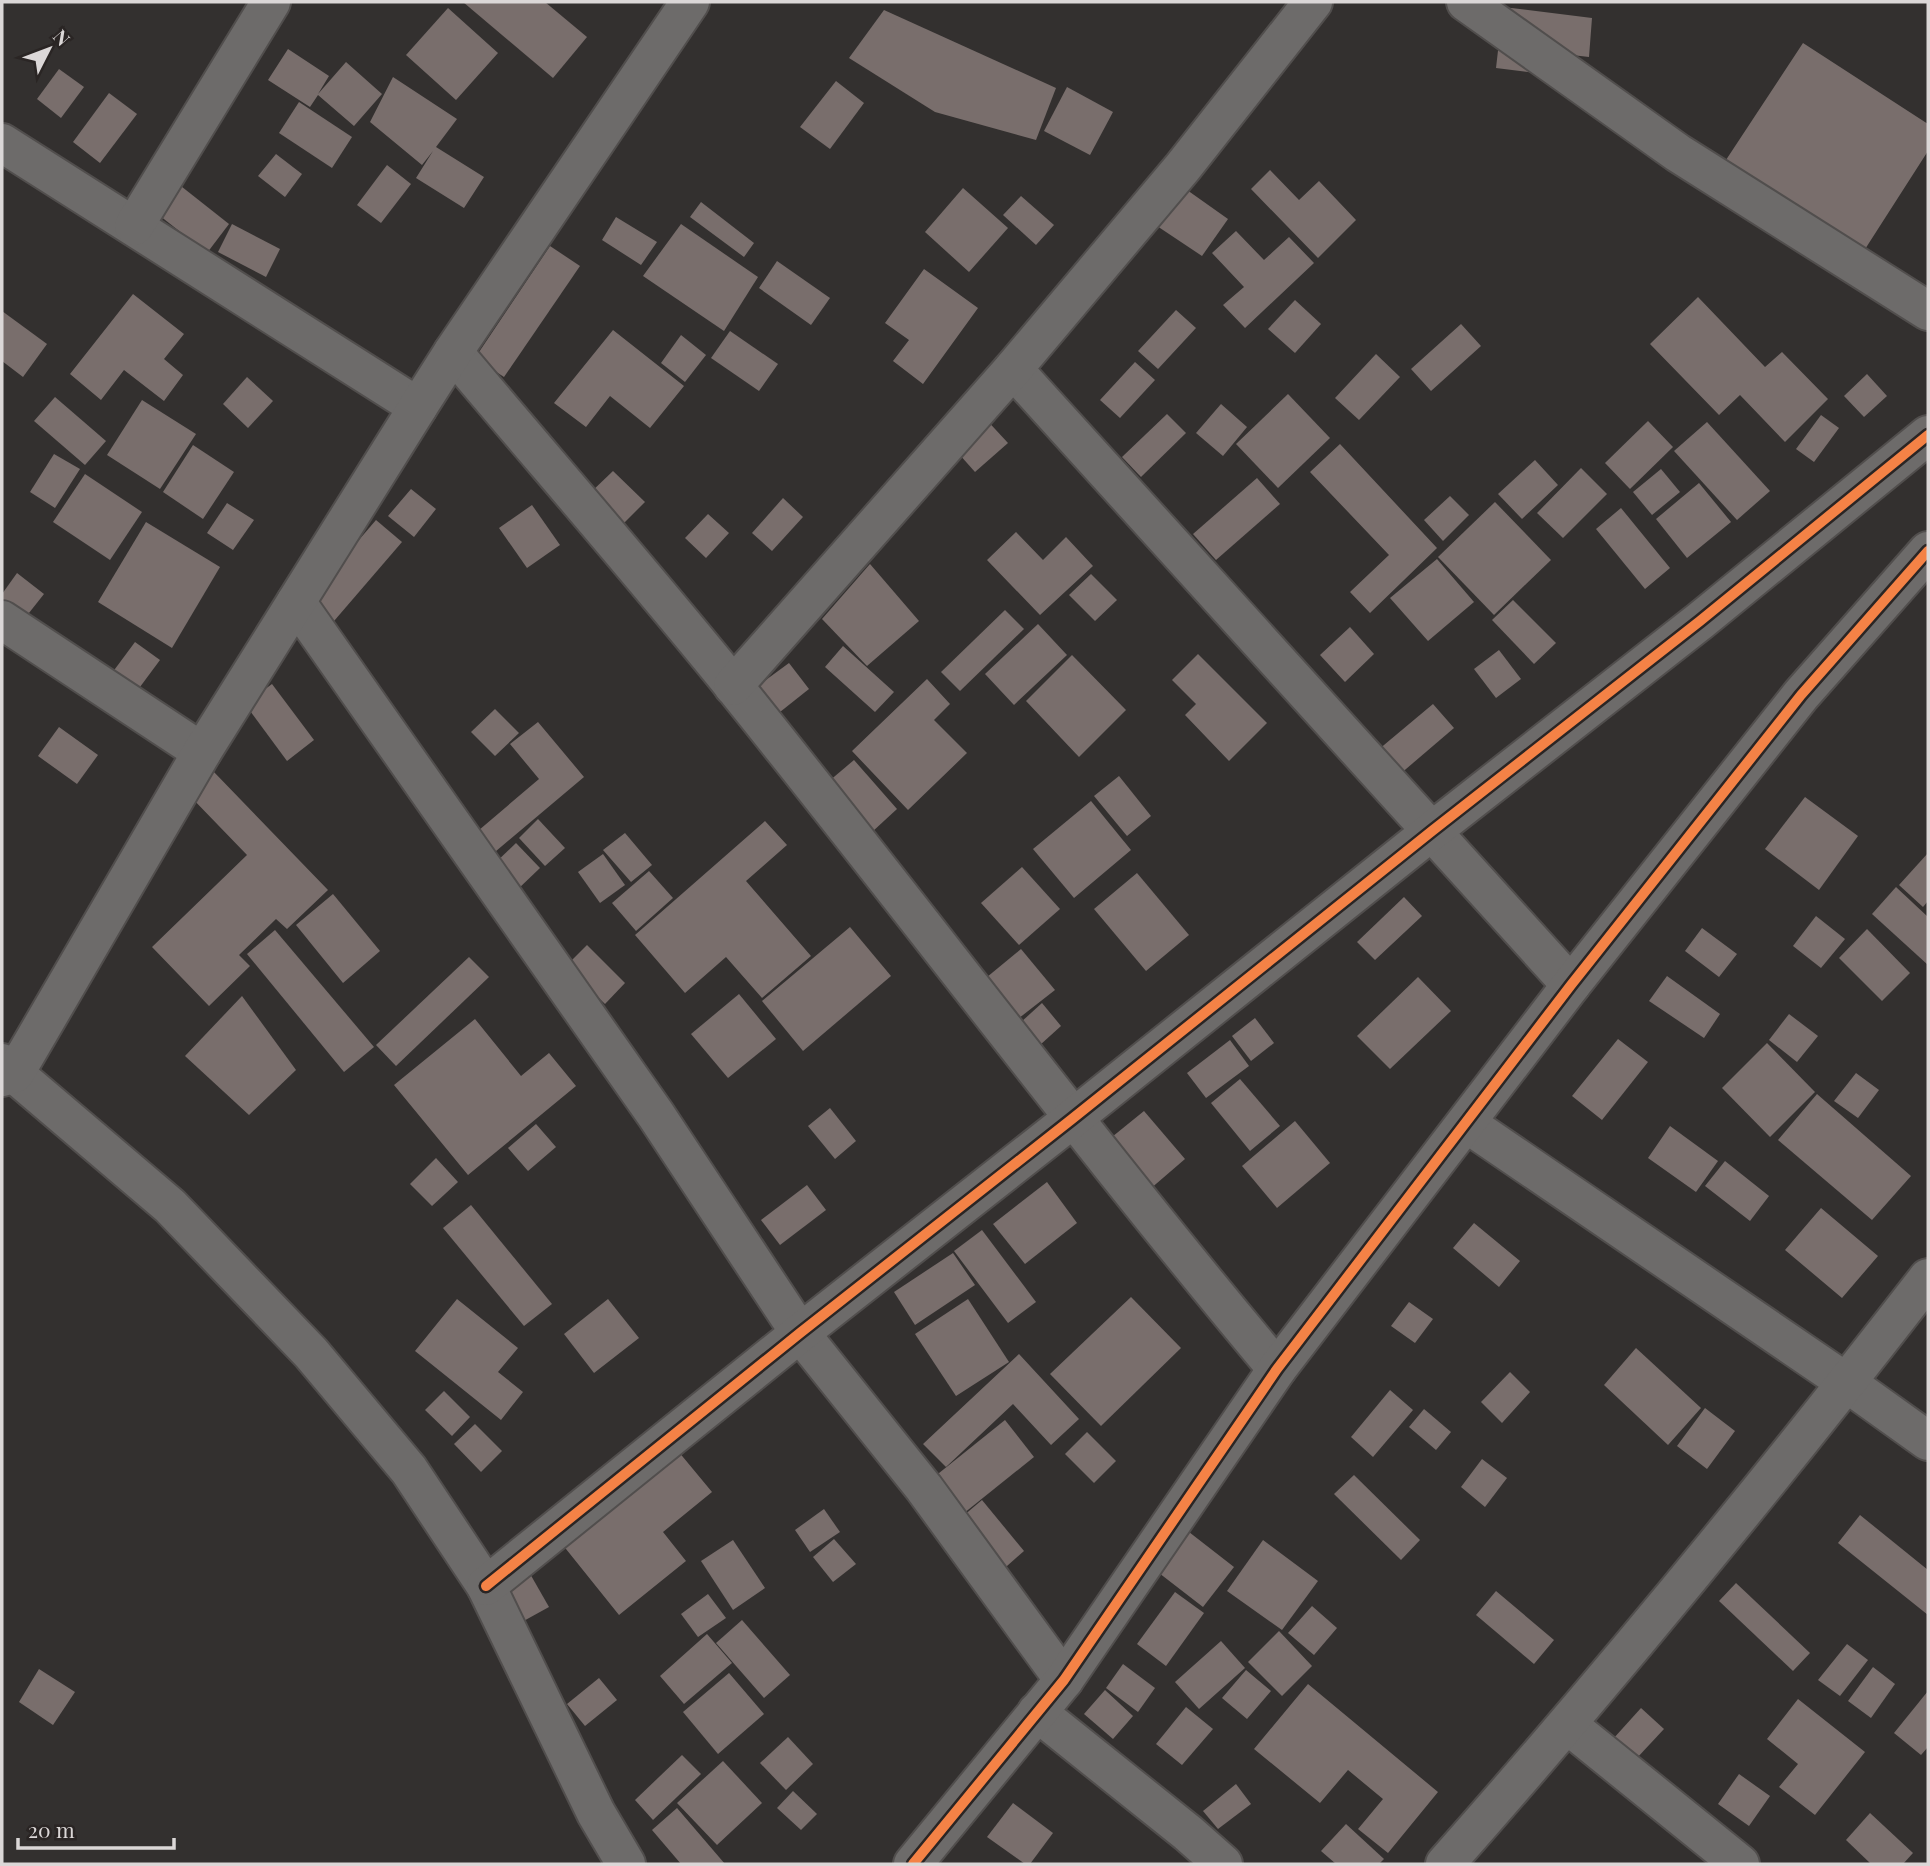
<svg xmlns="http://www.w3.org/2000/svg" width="1930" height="1866" font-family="'Playfair Display',serif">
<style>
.building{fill:#796e6c}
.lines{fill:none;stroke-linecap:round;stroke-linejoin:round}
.minor-casing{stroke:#514e4d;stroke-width:42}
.minor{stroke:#6d6b6a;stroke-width:38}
.cycleway-casing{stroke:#2a2524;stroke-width:15}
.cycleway{stroke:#f48246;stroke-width:10}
</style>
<rect width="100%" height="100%" fill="#33302f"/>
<g class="building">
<path d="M463 2H545L587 37 553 78Z"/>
<path d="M1503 7 1592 18 1589 57 1546 52 1543 74 1496 68Z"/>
<path d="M448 8 498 53 456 100 406 55Z"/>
<path d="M884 10 1056 88 1036 140 935 112 849 58Z"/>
<path d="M1803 43 1928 124V151L1844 282 1762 229 1779 204 1722 166Z"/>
<path d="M288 49 329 76 318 94 346 62 382 94 354 126 318 95 310 107 268 80Z"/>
<path d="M59 69 84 87 61 118 37 99Z"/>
<path d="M393 77 457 119 436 147 484 177 464 208 416 178 433 151 422 165 370 122Z"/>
<path d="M836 81 864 103 830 149 800 127Z"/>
<path d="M1067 87 1113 112 1090 155 1044 131Z"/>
<path d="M109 93 137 114 100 163 73 142Z"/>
<path d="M299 102 352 137 332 168 279 133Z"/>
<path d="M276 154 302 174 285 197 258 176Z"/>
<path d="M387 165 411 184 381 223 357 205Z"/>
<path d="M1270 170 1299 200 1319 181 1356 220 1318 258 1251 189Z"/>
<path d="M172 179 229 224 207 253 150 208Z"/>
<path d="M1180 185 1228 219 1202 256 1154 224Z"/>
<path d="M963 188 1008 228 969 272 925 232Z"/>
<path d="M1021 196 1054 225 1036 245 1003 215Z"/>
<path d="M701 202 754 243 744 257 690 217Z"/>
<path d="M616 217 657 242 641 265 602 240Z"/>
<path d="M232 224 280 249 266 277 218 252Z"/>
<path d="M681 224 758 277 724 331 643 276Z"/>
<path d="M1236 231 1264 260 1289 237 1314 263 1245 328 1223 305 1244 287 1212 253Z"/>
<path d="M550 246 580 266 504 377 475 358Z"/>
<path d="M777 261 830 298 811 325 759 288Z"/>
<path d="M924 269 978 308 923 384 893 361 909 340 885 323Z"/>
<path d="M133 294 184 334 164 359 183 375 164 401 124 370 101 400 70 374Z"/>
<path d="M1698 297 1765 367 1782 352 1828 399 1785 442 1740 395 1719 415 1650 344Z"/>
<path d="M1295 300 1321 324 1295 353 1268 329Z"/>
<path d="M1176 310 1196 328 1158 369 1138 351Z"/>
<path d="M2 311 47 344 23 377 2 361Z"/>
<path d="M1461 324 1481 346 1431 391 1411 369Z"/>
<path d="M613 330 684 386 650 428 610 396 586 427 554 403Z"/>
<path d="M730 331 778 364 759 391 711 358Z"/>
<path d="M681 335 706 355 685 382 661 363Z"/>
<path d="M1376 354 1400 377 1359 420 1335 398Z"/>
<path d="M1135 362 1155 380 1120 418 1100 400Z"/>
<path d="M1867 374 1887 396 1864 417 1844 396Z"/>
<path d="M247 377 273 401 248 428 223 404Z"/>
<path d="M1288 394 1330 438 1278 488 1236 444Z"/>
<path d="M55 397 106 441 85 465 34 421Z"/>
<path d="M142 400 196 434 160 489 107 455Z"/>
<path d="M1221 404 1247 427 1223 456 1196 433Z"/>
<path d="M1167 414 1186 433 1141 477 1122 457Z"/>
<path d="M1821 415 1839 428 1814 462 1796 449Z"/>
<path d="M983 416 1008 443 975 472 951 445Z"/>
<path d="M1648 421 1673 447 1630 489 1605 463Z"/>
<path d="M1707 422 1770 491 1737 520 1674 451Z"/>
<path d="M1340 444 1437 548 1370 613 1350 592 1389 555 1310 472Z"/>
<path d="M193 445 234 472 203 519 163 492Z"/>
<path d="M54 454 80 469 55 508 30 492Z"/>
<path d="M1535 460 1558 485 1522 519 1498 494Z"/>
<path d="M1581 468 1607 494 1563 538 1537 513Z"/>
<path d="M1661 469 1680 492 1652 515 1633 492Z"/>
<path d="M613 471 645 502 621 526 589 494Z"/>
<path d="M85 474 142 512 110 560 53 522Z"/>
<path d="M1257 478 1280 504 1216 560 1193 534Z"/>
<path d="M1699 483 1731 522 1687 558 1656 519Z"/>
<path d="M411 489 436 509 414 537 388 516Z"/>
<path d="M1450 496 1469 515 1443 541 1424 520Z"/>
<path d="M783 498 803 517 772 551 752 533Z"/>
<path d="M1495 502 1551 560 1494 615 1438 557Z"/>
<path d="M227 503 254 520 233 550 207 533Z"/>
<path d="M532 505 560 545 527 568 499 528Z"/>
<path d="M1621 508 1670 568 1645 589 1596 529Z"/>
<path d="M708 514 729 533 706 558 685 538Z"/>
<path d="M376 520 402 542 328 628 303 605Z"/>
<path d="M146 522 220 567 172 648 98 602Z"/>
<path d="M1016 532 1043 560 1066 537 1093 566 1040 615 987 560Z"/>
<path d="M1437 559 1474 602 1428 641 1390 598Z"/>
<path d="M870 564 919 621 867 666 822 619Z"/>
<path d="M17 573 44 594 25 618 2 600V594Z"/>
<path d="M1091 574 1117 600 1095 621 1069 595Z"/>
<path d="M1513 600 1556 643 1534 664 1492 620Z"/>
<path d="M1005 610 1024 629 960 691 941 672Z"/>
<path d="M1038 624 1067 655 1014 705 985 674Z"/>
<path d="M1350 627 1374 654 1345 682 1320 655Z"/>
<path d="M135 642 160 660 137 691 112 673Z"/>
<path d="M843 646 894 692 875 712 825 667Z"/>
<path d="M1499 650 1521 679 1496 698 1474 669Z"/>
<path d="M1198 654 1267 723 1229 761 1185 715 1196 704 1172 680Z"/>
<path d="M1072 655 1126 710 1079 757 1026 701Z"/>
<path d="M789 663 809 689 780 712 759 685Z"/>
<path d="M927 679 950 704 934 720 967 753 908 810 852 751Z"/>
<path d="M272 684 314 740 287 761 245 704Z"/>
<path d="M1433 704 1454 728 1399 775 1378 750Z"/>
<path d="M495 709 519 733 495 756 471 732Z"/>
<path d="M538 722 584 777 489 857 472 836 539 779 510 744Z"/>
<path d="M59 727 98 755 77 784 38 756Z"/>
<path d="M854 760 897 809 872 832 828 782Z"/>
<path d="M213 771 328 890 287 929 276 919 239 955 250 966 209 1006 152 947 247 855 189 795Z"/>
<path d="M1119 776 1151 816 1127 836 1094 796Z"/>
<path d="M1805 797 1858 836 1819 890 1765 849Z"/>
<path d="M1091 801 1131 850 1074 898 1033 849Z"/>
<path d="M538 819 565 848 545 866 519 838Z"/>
<path d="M765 821 787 845 746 881 811 956 762 998 726 957 685 993 635 935Z"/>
<path d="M625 833 652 865 631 882 603 850Z"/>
<path d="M516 843 540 868 517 890 493 865Z"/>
<path d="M1928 853V901L1923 907 1899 885Z"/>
<path d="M603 854 625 885 600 903 578 872Z"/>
<path d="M1022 867 1060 909 1019 945 981 903Z"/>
<path d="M649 871 673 898 636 931 612 903Z"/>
<path d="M1137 873 1189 935 1146 971 1094 909Z"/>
<path d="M1896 887 1928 917V965L1872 914Z"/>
<path d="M333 894 380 951 343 983 296 925Z"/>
<path d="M1404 897 1422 916 1375 960 1357 942Z"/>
<path d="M1816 916 1845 939 1821 968 1793 946Z"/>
<path d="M850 927 891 976 803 1051 762 1001Z"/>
<path d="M1702 928 1737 954 1719 977 1685 951Z"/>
<path d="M1867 929 1910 973 1882 1001 1839 958Z"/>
<path d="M275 930 374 1047 344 1072 247 954Z"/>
<path d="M587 945 625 983 605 1004 566 966Z"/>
<path d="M1021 949 1055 990 1014 1022 981 982Z"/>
<path d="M469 957 489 977 396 1066 376 1045Z"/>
<path d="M1667 976 1720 1014 1704 1038 1649 1001Z"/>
<path d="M1418 977 1451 1011 1390 1069 1357 1036Z"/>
<path d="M739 994 776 1039 728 1078 691 1034Z"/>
<path d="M242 996 296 1070 249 1115 185 1056Z"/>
<path d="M1042 1003 1061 1026 1040 1045 1020 1023Z"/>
<path d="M1789 1014 1818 1036 1797 1062 1769 1040Z"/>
<path d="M1255 1018 1274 1043 1251 1061 1232 1036Z"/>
<path d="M475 1019 521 1076 549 1053 576 1086 468 1175 394 1085Z"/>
<path d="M1618 1039 1648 1062 1602 1120 1572 1096Z"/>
<path d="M1230 1040 1249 1066 1206 1098 1187 1073Z"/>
<path d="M1767 1043 1815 1092 1770 1137 1722 1088Z"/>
<path d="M1856 1073 1879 1090 1858 1118 1834 1101Z"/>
<path d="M1240 1079 1280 1126 1250 1151 1211 1103Z"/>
<path d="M1817 1094 1911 1176 1872 1220 1778 1140Z"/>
<path d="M830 1108 856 1141 835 1159 808 1126Z"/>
<path d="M1144 1111 1185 1159 1149 1190 1107 1141Z"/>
<path d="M1295 1121 1330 1163 1277 1208 1242 1166Z"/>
<path d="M536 1124 556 1147 528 1171 508 1148Z"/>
<path d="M1670 1126 1718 1161 1696 1192 1648 1158Z"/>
<path d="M436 1158 458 1182 432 1206 410 1184Z"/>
<path d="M1725 1161 1769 1196 1750 1221 1705 1186Z"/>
<path d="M1047 1182 1077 1223 1025 1264 993 1224Z"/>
<path d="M807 1185 826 1210 780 1245 761 1220Z"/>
<path d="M471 1205 552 1304 524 1326 443 1228Z"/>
<path d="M1821 1208 1878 1256 1842 1298 1785 1250Z"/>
<path d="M1474 1223 1520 1261 1499 1287 1453 1248Z"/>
<path d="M982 1230 1036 1302 1008 1323 954 1251Z"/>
<path d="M953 1253 975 1285 915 1325 894 1292Z"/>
<path d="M1131 1297 1181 1348 1101 1426 1050 1374Z"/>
<path d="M457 1299 518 1348 498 1372 523 1392 501 1420 415 1351Z"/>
<path d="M608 1299 639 1338 594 1373 564 1334Z"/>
<path d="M968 1299 1009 1362 956 1396 915 1334Z"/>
<path d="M1409 1302 1433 1319 1415 1343 1391 1326Z"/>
<path d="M1636 1348 1701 1408 1668 1445 1604 1385Z"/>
<path d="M1019 1354 1079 1419 1051 1445 1013 1404 946 1467 923 1444Z"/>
<path d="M1510 1372 1530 1392 1502 1423 1481 1402Z"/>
<path d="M1390 1390 1413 1410 1373 1457 1351 1437Z"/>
<path d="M444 1391 470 1417 452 1436 425 1410Z"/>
<path d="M1705 1408 1735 1431 1707 1469 1677 1446Z"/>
<path d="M1424 1409 1451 1432 1436 1450 1409 1427Z"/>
<path d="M1005 1420 1034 1457 938 1534 908 1498Z"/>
<path d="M475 1424 502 1451 481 1472 454 1444Z"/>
<path d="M1087 1432 1116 1461 1094 1483 1065 1454Z"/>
<path d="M678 1451 712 1492 663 1532 686 1561 619 1615 562 1544Z"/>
<path d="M1482 1459 1507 1478 1485 1507 1461 1487Z"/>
<path d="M1354 1475 1420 1540 1401 1560 1334 1494Z"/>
<path d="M982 1500 1024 1551 981 1589 937 1538Z"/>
<path d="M824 1509 840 1532 810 1552 795 1530Z"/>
<path d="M1860 1515 1928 1570V1615L1838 1543Z"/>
<path d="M1189 1532 1234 1567 1203 1607 1159 1573Z"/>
<path d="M834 1539 856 1564 833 1582 813 1557Z"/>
<path d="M733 1540 765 1588 733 1610 701 1561Z"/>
<path d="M1263 1540 1318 1581 1282 1630 1227 1591Z"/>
<path d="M529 1572 549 1607 520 1623 501 1588Z"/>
<path d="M1736 1583 1810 1653 1793 1671 1719 1601Z"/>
<path d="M1496 1591 1554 1640 1534 1664 1476 1615Z"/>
<path d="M1175 1592 1204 1613 1166 1666 1137 1644Z"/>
<path d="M708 1594 726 1618 698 1637 681 1614Z"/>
<path d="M1312 1606 1337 1628 1314 1655 1288 1633Z"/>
<path d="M742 1620 790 1675 764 1698 716 1643Z"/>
<path d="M1279 1631 1312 1666 1282 1696 1248 1662Z"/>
<path d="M707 1634 732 1663 684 1704 660 1676Z"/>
<path d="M1221 1641 1245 1668 1199 1709 1175 1682Z"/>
<path d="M1847 1644 1868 1660 1840 1696 1818 1680Z"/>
<path d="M1123 1664 1155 1688 1138 1712 1106 1688Z"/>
<path d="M1873 1667 1895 1684 1871 1718 1848 1701Z"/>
<path d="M39 1669 75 1692 53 1725 19 1702Z"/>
<path d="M1246 1670 1271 1691 1247 1719 1222 1698Z"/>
<path d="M729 1673 764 1714 718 1754 683 1712Z"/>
<path d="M599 1678 617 1700 585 1726 567 1704Z"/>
<path d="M1308 1684 1438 1792 1388 1853 1358 1829 1383 1799 1348 1770 1320 1803 1254 1749Z"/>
<path d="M1105 1690 1133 1716 1113 1739 1084 1714Z"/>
<path d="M1928 1691V1747L1921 1755 1894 1733Z"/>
<path d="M1798 1699 1865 1752 1815 1815 1779 1787 1798 1764 1767 1739Z"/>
<path d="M1186 1707 1213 1729 1182 1765 1156 1744Z"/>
<path d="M1641 1708 1664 1729 1636 1759 1613 1739Z"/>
<path d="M788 1737 813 1764 786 1790 760 1763Z"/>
<path d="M682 1755 701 1774 653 1820 635 1800Z"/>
<path d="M723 1761 762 1803 717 1845 677 1803Z"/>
<path d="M1739 1774 1770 1796 1749 1826 1718 1804Z"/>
<path d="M1236 1784 1251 1804 1218 1829 1203 1811Z"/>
<path d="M793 1791 817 1814 801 1830 777 1808Z"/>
<path d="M1013 1803 1053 1833 1030 1864H1025L987 1837Z"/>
<path d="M677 1808 725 1864H681L652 1830Z"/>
<path d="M1870 1813 1913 1853 1903 1864H1871L1846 1840Z"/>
<path d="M1346 1824 1384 1859 1379 1864H1336L1321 1851Z"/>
</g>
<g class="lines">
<g class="minor-casing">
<g id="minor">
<path d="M1466 2 1678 153 1928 311"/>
<path d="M2 143 418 407"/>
<path d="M134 226 271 2"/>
<path d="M453 352C547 464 644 575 736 689 918 915 1091 1147 1277 1369"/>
<path d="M1013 369 1571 985"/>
<path d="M296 602 656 1115 800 1333 924 1488 1064 1680"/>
<path d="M2 620 202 752"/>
<path d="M733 686 1013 369 1183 167 1313 2"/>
<path d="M2 1063 170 1206 311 1353 409 1470 486 1586 596 1813 626 1864"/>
<path d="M2 1077 15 1073 202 752 418 407 453 352 690 2"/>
<path d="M1466 1123 1847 1383 1928 1441"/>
<path d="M486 1586 800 1333 1072 1119 1432 831 1700 621 1928 435"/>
<path d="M1037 1712 1188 1833 1223 1864"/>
<path d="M1568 1725 1740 1864"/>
<path d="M913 1864 1064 1680 1277 1369 1571 985 1801 695 1928 551"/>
<path d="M1445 1864C1613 1674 1773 1478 1928 1278"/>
</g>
</g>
<use href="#minor" class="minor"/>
<g class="cycleway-casing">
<g id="cycleway">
<path d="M486 1586 800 1333 1072 1119 1432 831 1700 621 1928 435"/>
<path d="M913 1864 1064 1680 1277 1369 1571 985 1801 695 1928 551"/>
</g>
</g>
<use href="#cycleway" class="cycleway"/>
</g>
<rect width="1930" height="1866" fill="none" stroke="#dbd7d7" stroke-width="7"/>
<g transform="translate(49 49) rotate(48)" stroke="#2a2524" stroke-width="5" paint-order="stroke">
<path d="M0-5L12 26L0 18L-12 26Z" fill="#dbd7d7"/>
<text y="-10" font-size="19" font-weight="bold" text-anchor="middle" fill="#dbd7d7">N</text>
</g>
<path d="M18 1838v10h156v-10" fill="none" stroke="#dbd7d7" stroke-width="3.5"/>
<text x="28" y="1838" font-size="21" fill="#dbd7d7" stroke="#2a2524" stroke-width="5" paint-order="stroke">20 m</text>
</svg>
